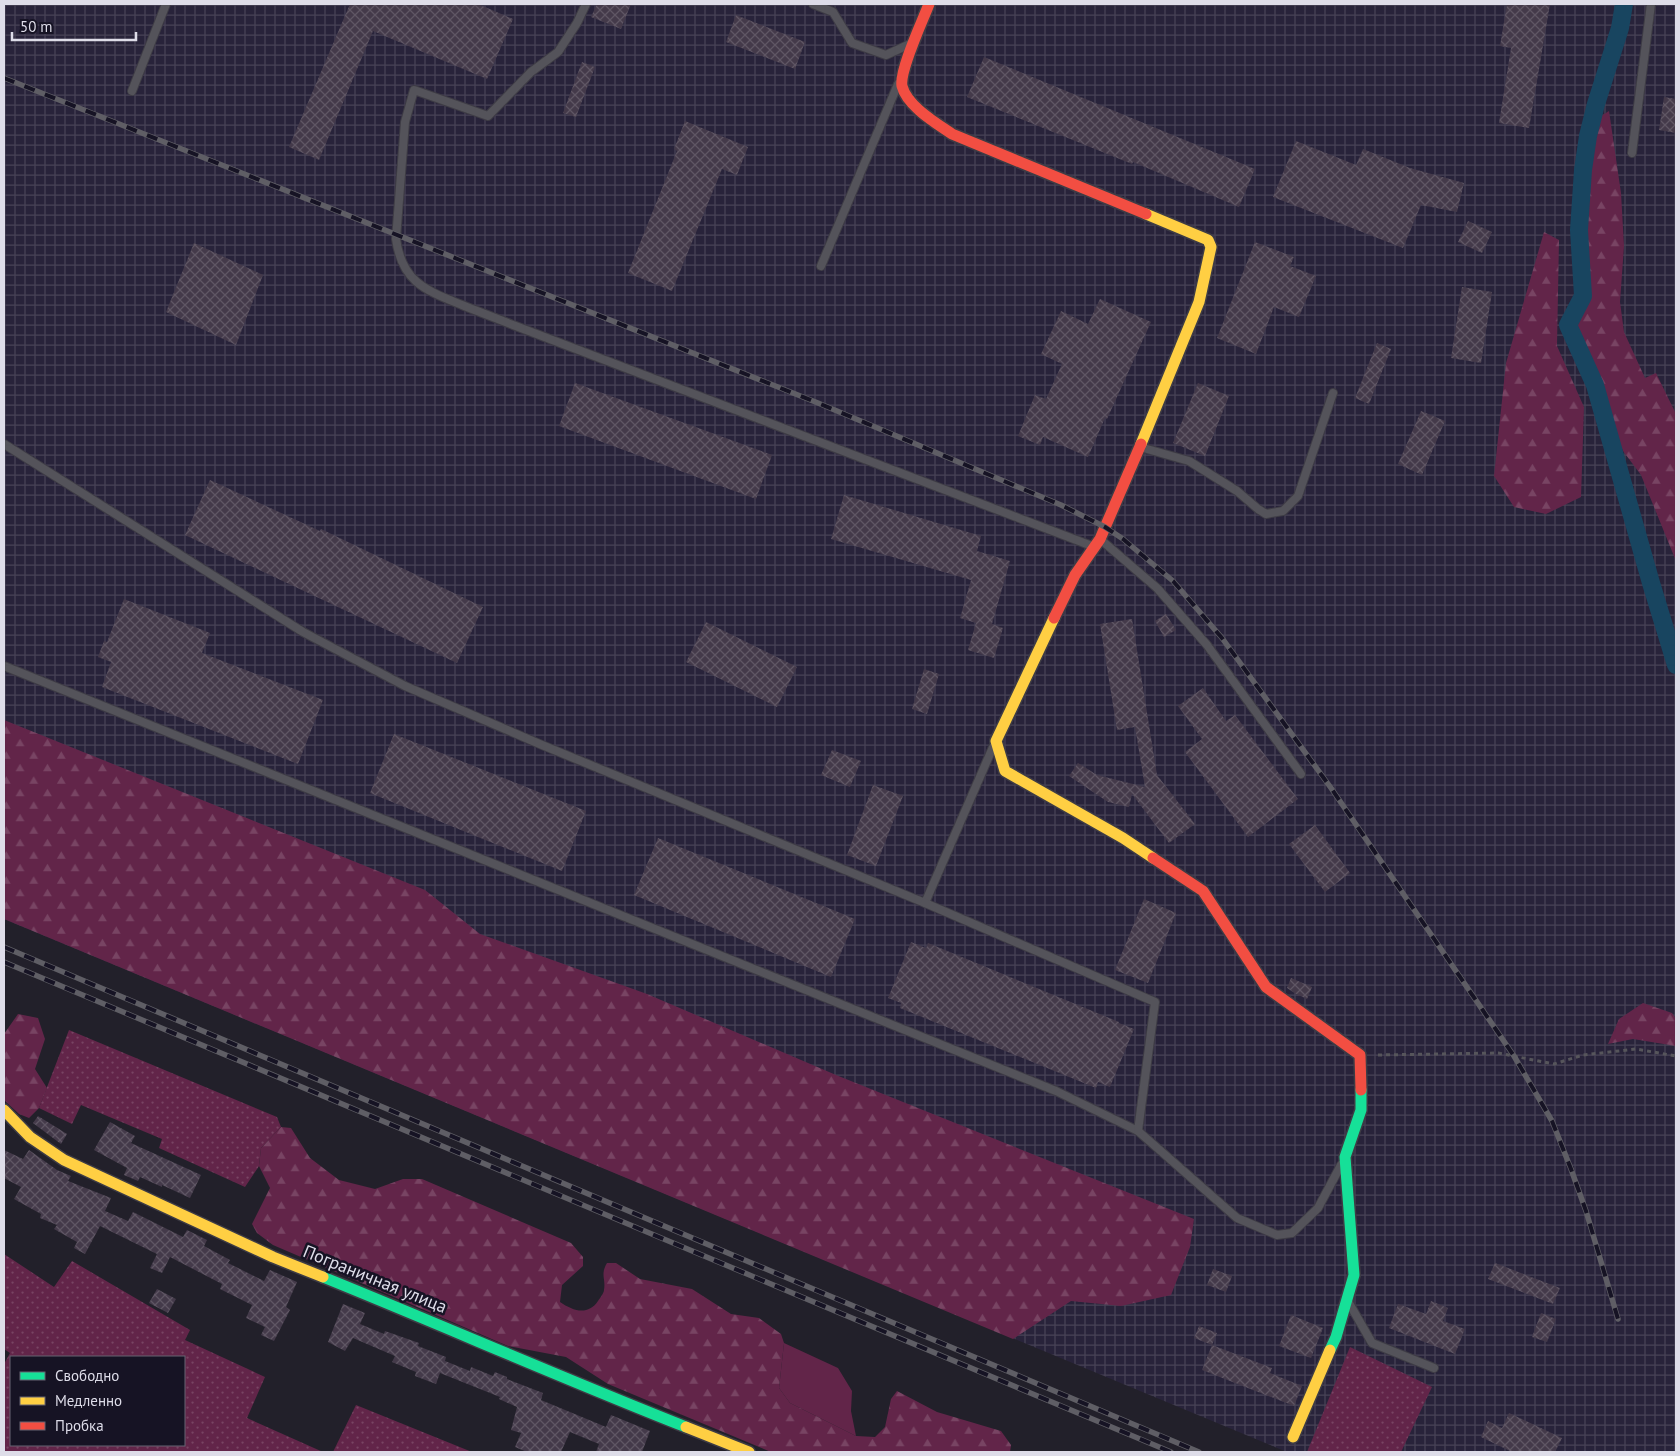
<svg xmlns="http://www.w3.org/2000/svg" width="1680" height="1456" font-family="'PT Sans',sans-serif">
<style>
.industrial{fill:url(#industrial-grid)}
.grass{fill:#622549}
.forest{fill:url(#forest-firs)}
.park{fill:url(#park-dots);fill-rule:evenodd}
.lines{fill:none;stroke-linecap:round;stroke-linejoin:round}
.canal{stroke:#184560;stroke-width:18}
.building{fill:url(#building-cross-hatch)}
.lane-casing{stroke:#3e3c45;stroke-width:10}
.fast-casing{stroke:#3e3c45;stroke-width:14}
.slow-casing{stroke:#3e3c45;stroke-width:14}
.jam-casing{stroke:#3e3c45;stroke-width:14}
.path{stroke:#56555b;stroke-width:3;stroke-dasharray:4 4;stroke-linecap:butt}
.lane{stroke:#54535a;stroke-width:8}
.fast{stroke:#16e098;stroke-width:11}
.slow{stroke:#ffcf43;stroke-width:11}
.jam{stroke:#f24e42;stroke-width:11}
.rail-casing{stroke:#5f5e65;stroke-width:5.5}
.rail{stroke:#161324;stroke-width:4;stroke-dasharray:11;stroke-linecap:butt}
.labels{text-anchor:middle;stroke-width:5;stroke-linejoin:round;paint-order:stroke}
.street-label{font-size:18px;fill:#dedde9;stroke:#161324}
</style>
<defs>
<pattern id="industrial-grid" width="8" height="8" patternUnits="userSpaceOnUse" patternTransform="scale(1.25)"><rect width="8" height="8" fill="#28233a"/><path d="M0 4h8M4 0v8" fill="none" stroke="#474256"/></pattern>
<pattern id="forest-firs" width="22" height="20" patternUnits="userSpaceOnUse" patternTransform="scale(1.25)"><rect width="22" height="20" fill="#622549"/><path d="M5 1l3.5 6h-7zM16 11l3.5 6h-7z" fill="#784463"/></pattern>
<pattern id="park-dots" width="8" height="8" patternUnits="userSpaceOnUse" patternTransform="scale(1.25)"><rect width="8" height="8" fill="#622549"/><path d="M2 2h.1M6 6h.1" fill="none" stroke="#784463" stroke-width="1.8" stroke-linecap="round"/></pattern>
<pattern id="building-cross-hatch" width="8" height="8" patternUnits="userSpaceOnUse" patternTransform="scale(1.25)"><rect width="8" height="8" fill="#443a4a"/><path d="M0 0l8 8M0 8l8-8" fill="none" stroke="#5f5664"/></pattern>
</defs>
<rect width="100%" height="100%" fill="#22202a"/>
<path class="industrial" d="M4 4H1676V1452H1287L4 919Z"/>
<path class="grass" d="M784 1343 838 1368 852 1391 851 1411 856 1436 790 1403 779 1388Z"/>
<g class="forest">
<path d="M1609 111 1621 193 1624 246 1620 302 1624 332 1645 378 1656 373 1676 414V561L1641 475 1623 451 1568 325 1583 296 1579 230 1587 177 1601 116Z"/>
<path d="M1544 232 1559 240 1557 346 1584 407 1581 497 1546 514 1514 507 1494 476 1506 363Z"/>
<path d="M4 720 425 890 480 934 647 994 836 1075 1194 1219 1190 1247 1171 1295 1121 1306 1071 1301 1013 1339 4 919Z"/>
<path d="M1643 1003 1672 1013 1676 1019V1046L1633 1039 1608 1044 1619 1019Z"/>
<path d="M18 1014 38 1018 45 1039 35 1069 47 1088 39 1108 29 1118 19 1114 4 1100V1034Z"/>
<path d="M281 1127 291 1128 310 1158 339 1180 375 1189 403 1179H422L571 1243 583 1257V1266L562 1285 560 1302C573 1311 588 1316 598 1301 600 1298 604 1293 604 1290 606 1278 600 1275 607 1263H616L640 1279 692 1289 731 1314 759 1318 781 1334 784 1343 779 1388 790 1403 856 1436 875 1437 885 1427 891 1399 897 1391 937 1412 1001 1431 1011 1445 1010 1452H771L608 1384 566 1357 508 1346 273 1245 257 1233 252 1224 270 1188 259 1166 261 1148Z"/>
</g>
<g class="park">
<path d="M69 1030 277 1117 281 1127 261 1148 259 1166 245 1187 159 1148 162 1139 81 1105 72 1124 39 1108Z"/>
<path d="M4 1254 54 1287 72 1261 190 1330 185 1340 265 1377 247 1418 323 1452H4V1364L10 1353 4 1349ZM11 1357H184V1445H11Z"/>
<path d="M1350 1347 1432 1387 1401 1452H1307Z"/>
<path d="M356 1405 472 1452H333Z"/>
</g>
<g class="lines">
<path class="canal" d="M1624 4 1620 28 1596 104 1588 136 1583 170 1579 230 1583 296 1568 325 1595 385 1651 583 1676 665"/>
</g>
<g class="building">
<path d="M350 4H478L513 19 487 79 373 31 319 160 289 147Z"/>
<path d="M597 4H631L621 29 591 17Z"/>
<path d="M1507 4H1550L1529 128 1499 123 1511 48 1500 46Z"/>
<path d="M736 15 805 42 795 69 726 42Z"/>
<path d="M984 57 1255 169 1239 207 1133 162 1132 164 967 97Z"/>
<path d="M582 62 595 67 576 117 563 113Z"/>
<path d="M1664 97 1676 99V133L1659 130Z"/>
<path d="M685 121 748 147 737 175 722 169 672 291 628 273 677 151 674 149Z"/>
<path d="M1296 141 1356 165 1363 149 1410 168 1464 183 1457 212 1421 205 1403 248 1273 197Z"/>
<path d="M1468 221 1492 232 1482 253 1458 242Z"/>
<path d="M1255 242 1294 257 1290 266 1316 276 1299 317 1274 307 1256 354 1217 338Z"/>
<path d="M194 243 263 275 236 345 166 312Z"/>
<path d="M1462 287 1492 292 1481 363 1451 358Z"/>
<path d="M1100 299 1151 322 1107 419 1105 418 1088 457 1043 437 1040 445 1018 436 1035 395 1046 399 1062 364 1041 354 1061 311 1088 324Z"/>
<path d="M1377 343 1391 349 1369 404 1355 398Z"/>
<path d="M575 383 772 455 756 499 559 426Z"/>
<path d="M1198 383 1229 396 1205 456 1173 443Z"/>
<path d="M1421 411 1445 421 1422 475 1398 464Z"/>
<path d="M210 480 320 531 321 529 483 607 457 663 185 535Z"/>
<path d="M844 495 981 536 977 551 1010 561 992 624 1003 628 994 658 968 650 976 623 960 618 971 580 831 539Z"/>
<path d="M124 599 210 633 202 653 323 700 298 764 102 687 111 662 98 657 104 641 107 642Z"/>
<path d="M1166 614 1176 630 1164 637 1155 621Z"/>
<path d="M1132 619 1157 775 1195 824 1169 843 1132 794 1129 807 1108 802 1069 776 1078 763 1097 775 1145 787 1135 727 1117 730 1100 624Z"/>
<path d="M706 622 797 667 777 707 686 662Z"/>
<path d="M924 669 939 674 927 714 912 709Z"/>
<path d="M1203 688 1226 721 1235 715 1298 799 1248 837 1185 752 1202 739 1178 706Z"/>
<path d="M394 734 586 811 562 871 370 793Z"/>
<path d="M832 750 861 761 850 787 821 775Z"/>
<path d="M873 785 903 796 876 866 847 855Z"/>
<path d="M1315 825 1350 873 1325 892 1289 844Z"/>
<path d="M658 838 855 919 831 977 634 895Z"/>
<path d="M1144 899 1176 913 1148 983 1115 970Z"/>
<path d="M911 942 926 948 928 943 1119 1022V1023L1134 1029 1110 1087 1098 1082 1096 1088 900 1008 901 1003 888 998Z"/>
<path d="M1291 978 1312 987 1307 999 1296 994 1287 988Z"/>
<path d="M38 1116 67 1134 61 1144 33 1123Z"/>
<path d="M110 1122 135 1136 131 1143 201 1175 190 1198 162 1185V1187L140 1177 138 1181 124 1175 127 1168 94 1150Z"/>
<path d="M4 1150 23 1159 29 1150 57 1170 71 1176 68 1181 111 1198 105 1211 128 1221 133 1212 183 1237 187 1230 207 1240 204 1246 230 1260 228 1263 264 1281 270 1270 297 1282 286 1307 290 1310 274 1341 261 1335 265 1327 246 1318 252 1305 220 1289 222 1284 170 1257 162 1273 150 1268 157 1254 100 1226 85 1254 74 1248 77 1242 54 1229 57 1225 40 1218 41 1214 14 1199 21 1187 4 1178Z"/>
<path d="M1495 1263 1560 1288 1553 1304 1488 1279Z"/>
<path d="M1213 1269 1232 1276 1226 1292 1207 1285Z"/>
<path d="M157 1289 176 1299 168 1313 149 1303Z"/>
<path d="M1431 1301 1448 1308 1443 1321 1465 1329 1455 1354 1389 1328 1398 1304 1426 1314Z"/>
<path d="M343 1304 365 1313 360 1324 384 1334 385 1331 419 1343 418 1346 446 1357 445 1361 470 1371 471 1367 493 1376 495 1372 507 1377V1379L543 1393 541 1400 606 1427 611 1415 650 1431 642 1452H596L599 1444 570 1432 561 1452H527L515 1447 521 1433 511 1430 517 1407 499 1399 500 1397 440 1373 436 1384 415 1376 416 1372 392 1362 395 1356 353 1338 345 1351 328 1342Z"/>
<path d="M1541 1313 1556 1319 1547 1342 1532 1337Z"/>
<path d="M1291 1315 1323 1328 1311 1358 1279 1346Z"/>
<path d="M1199 1326 1217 1333 1212 1345 1194 1338Z"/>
<path d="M1212 1345 1272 1368 1270 1373 1302 1386 1294 1406 1202 1370Z"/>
<path d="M1509 1413 1562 1438 1555 1452H1512L1481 1437 1488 1421 1502 1428Z"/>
</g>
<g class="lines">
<g class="lane-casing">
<g id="lane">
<path d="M586 4 577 23 558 52 531 72 488 116 414 90 405 122 396 239C402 282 425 290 462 305 479 312 496 318 513 325L1092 546"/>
<path d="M813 4 833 12 852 43 886 55 910 44"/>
<path d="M132 91 166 4"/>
<path d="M1632 153 1651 4"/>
<path d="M821 266 898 84"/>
<path d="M4 444 303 632 405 686 542 745 925 903 993 747"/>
<path d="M1140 447 1189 461 1237 491 1258 509 1266 514 1283 511 1298 496 1333 393"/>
<path d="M1100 539 1157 588 1207 645 1301 774"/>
<path d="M4 666 1056 1091 1138 1131 1237 1218 1277 1235 1292 1233 1318 1208 1341 1165"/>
<path d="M925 903 1155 1002 1138 1131"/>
<path d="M1349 1303 1372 1343 1434 1368"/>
</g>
</g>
<g class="fast-casing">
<g id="fast">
<path d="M323 1277C444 1326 564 1379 686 1427"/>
<path d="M1330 1350 1336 1337 1354 1275 1345 1157 1361 1110V1090"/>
</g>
</g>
<g class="slow-casing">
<g id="slow">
<path d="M1141 444 1199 302 1211 247 1208 240 1146 214"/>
<path d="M1054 618 996 741 1005 771 1123 838 1153 858"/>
<path d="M4 1110 30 1137 64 1160 273 1257 323 1277"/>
<path d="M686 1427 749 1452"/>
<path d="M1293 1437 1330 1350"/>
</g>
</g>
<g class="jam-casing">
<g id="jam">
<path d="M929 4C923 20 899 71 902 86 907 106 936 123 952 134L1146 214"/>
<path d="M1054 618 1075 575 1100 539 1141 444"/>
<path d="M1153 858 1203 891 1266 987 1360 1055 1361 1090"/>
</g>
</g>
<path class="path" d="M1378 1055 1498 1053 1554 1064 1583 1055 1636 1049 1676 1056"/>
<use href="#lane" class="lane"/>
<use href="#fast" class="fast"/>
<use href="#slow" class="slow"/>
<use href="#jam" class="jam"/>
<g class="rail-casing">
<g id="rail">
<path d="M4 78 818 403 1061 505 1105 527 1123 539 1173 581 1222 638 1331 788 1514 1056 1552 1121 1571 1169 1586 1211 1618 1319"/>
<path d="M4 947 1199 1452"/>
<path d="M4 962 1171 1452"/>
</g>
</g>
<use href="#rail" class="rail"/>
</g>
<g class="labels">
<g class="street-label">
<text transform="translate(375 1279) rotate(22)" y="6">Пограничная улица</text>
</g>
</g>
<rect width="1680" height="1456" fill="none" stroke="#dedde9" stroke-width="10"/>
<rect x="10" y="1356" width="175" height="90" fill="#161324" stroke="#666473"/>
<rect x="20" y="1372" width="25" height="8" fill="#16e098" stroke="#666473"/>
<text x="55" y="1381" font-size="15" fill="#dedde9">Свободно</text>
<rect x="20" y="1397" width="25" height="8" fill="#ffcf43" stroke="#666473"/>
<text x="55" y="1406" font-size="15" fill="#dedde9">Медленно</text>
<rect x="20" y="1422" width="25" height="8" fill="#f24e42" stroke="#666473"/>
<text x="55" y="1431" font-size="15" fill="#dedde9">Пробка</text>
<path d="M12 32v8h124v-8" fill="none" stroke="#dedde9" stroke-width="2.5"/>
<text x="20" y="32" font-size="15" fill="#dedde9" stroke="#161324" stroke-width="4" paint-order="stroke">50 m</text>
</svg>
